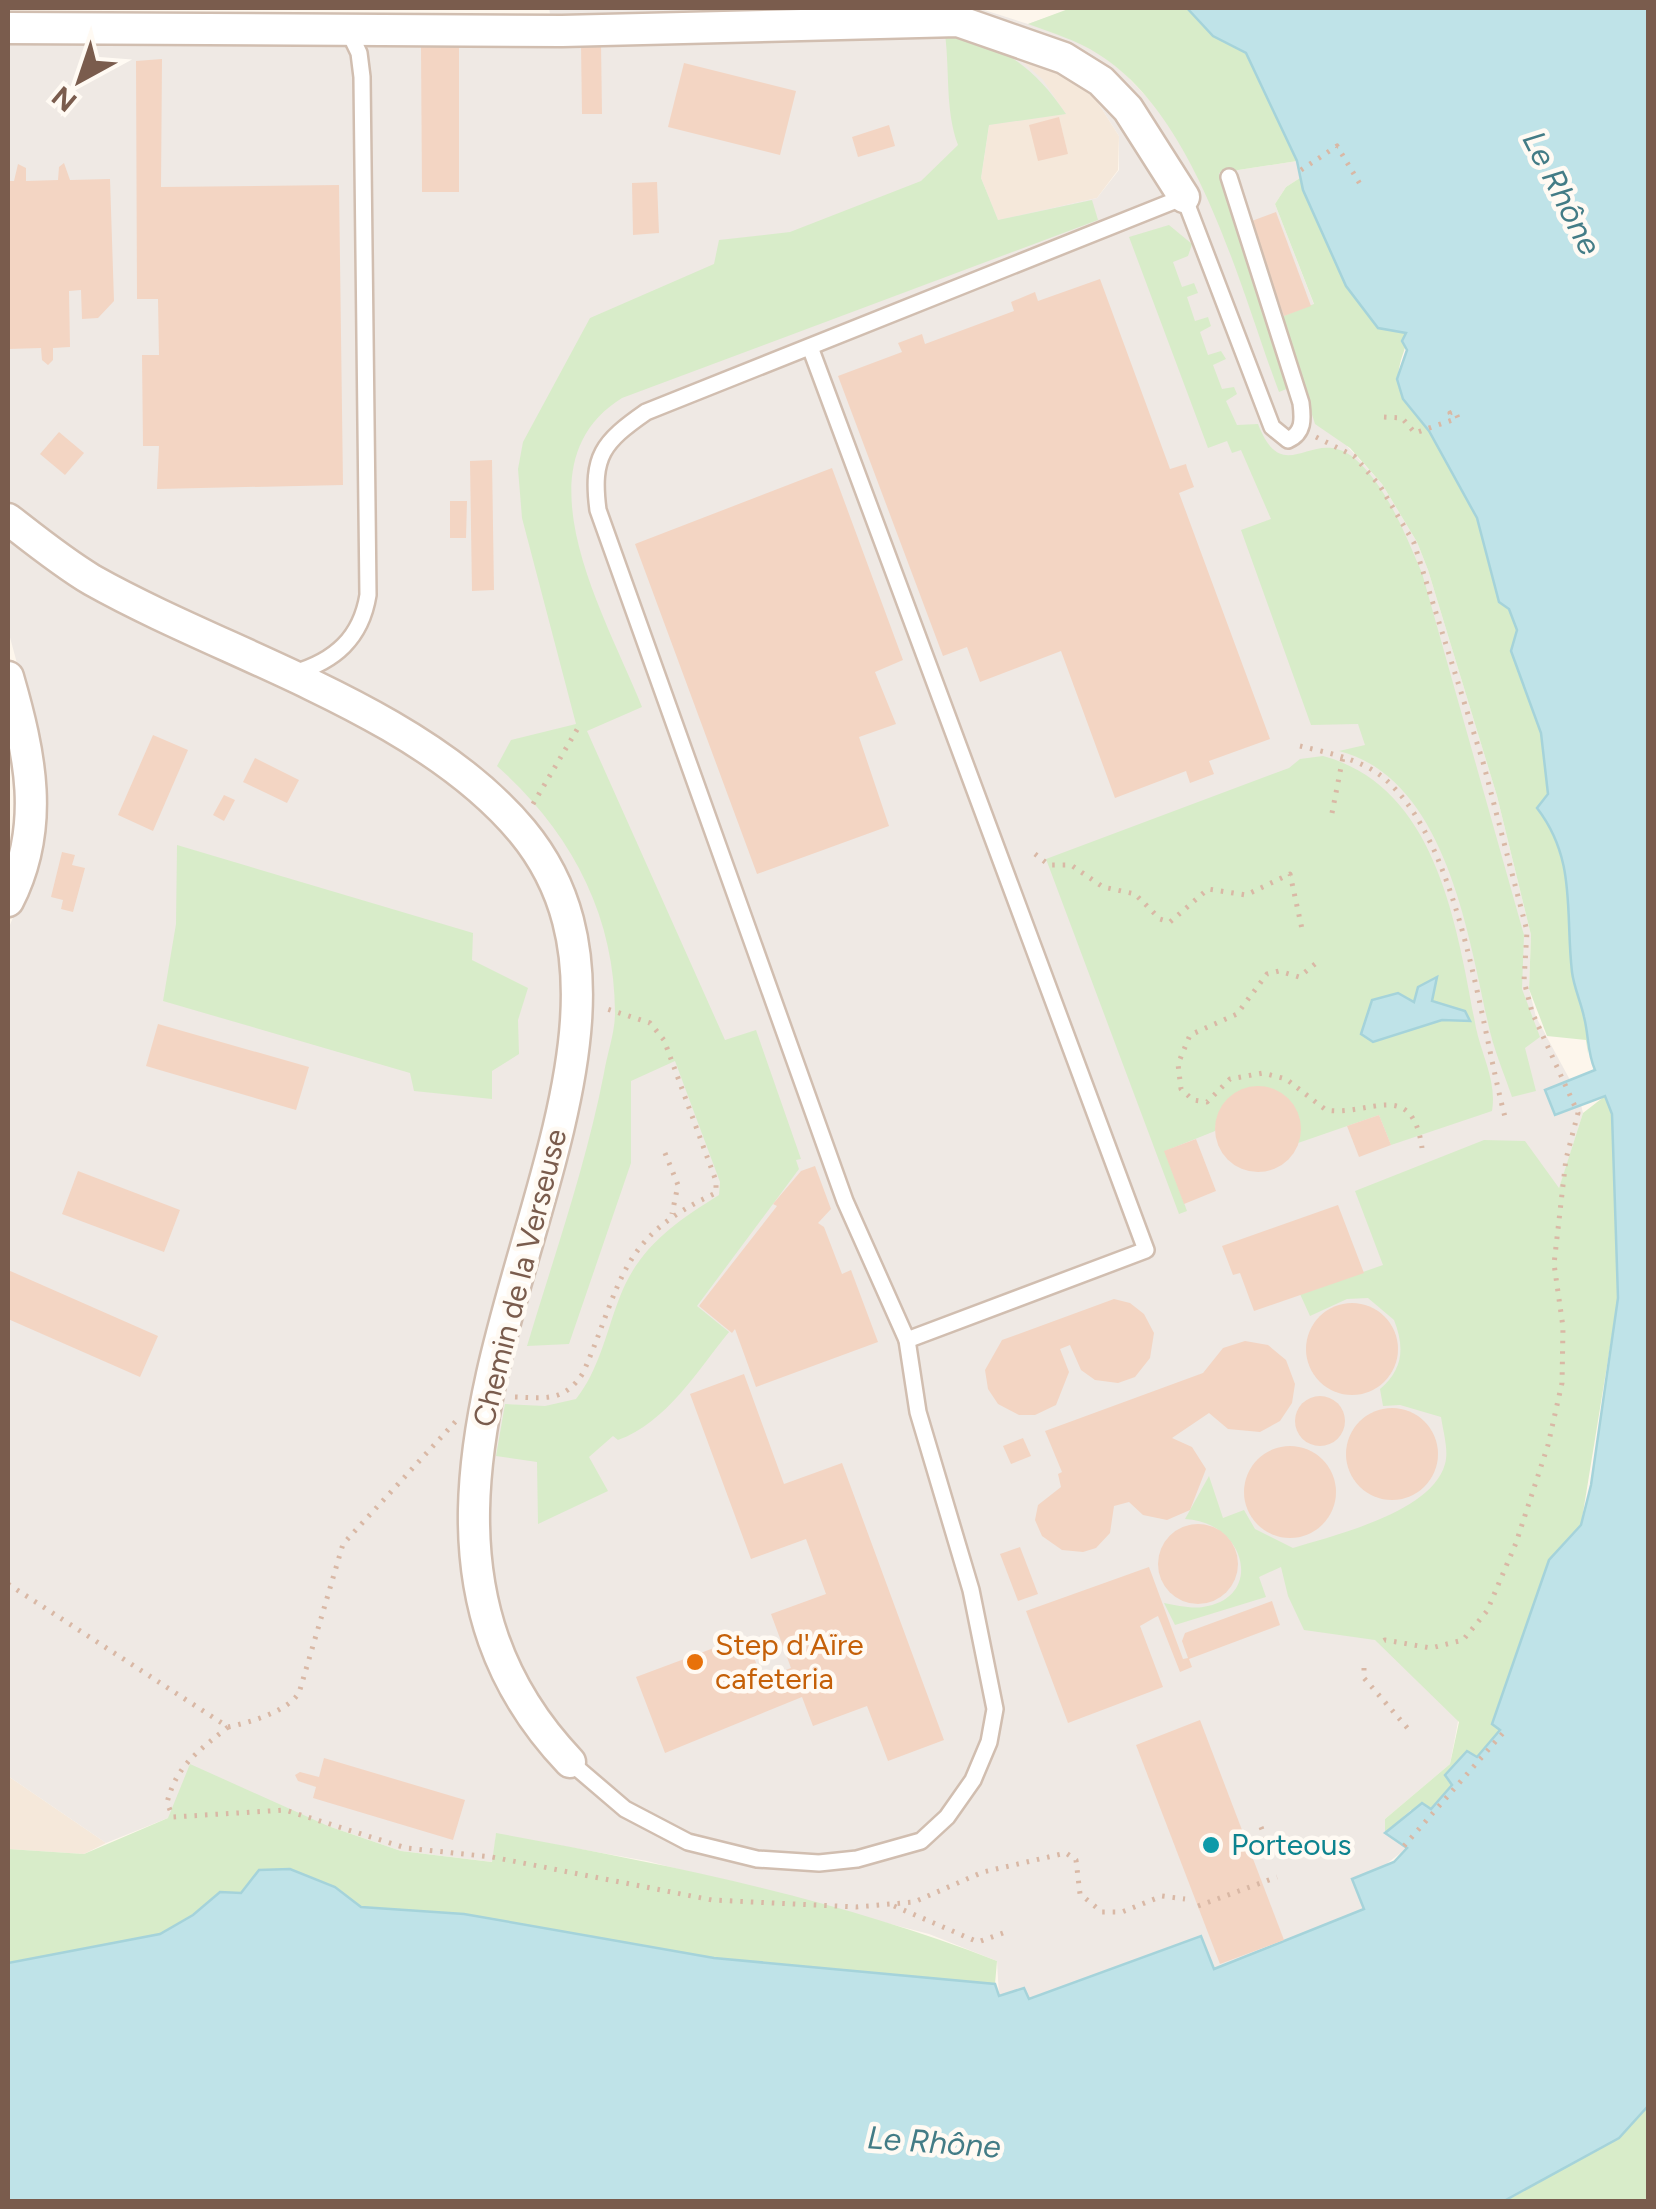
<svg xmlns="http://www.w3.org/2000/svg" width="1656" height="2209" font-family="Figtree,sans-serif">
<style>
.residential{fill:#f5e8da}
.industrial{fill:#efe9e4;fill-rule:evenodd}
.green{fill:#d8ecc9}
.water{fill:#bfe3e8;stroke:#a5d3da;stroke-width:2.5}
.building{fill:#f3d5c3}
.lines{fill:none;stroke-linecap:round;stroke-linejoin:round}
.lane-casing{stroke:#d1beb0;stroke-width:20}
.street-casing{stroke:#d1beb0;stroke-width:35}
.path{stroke:#d9b8a5;stroke-width:5;stroke-dasharray:2.5 8;stroke-linecap:butt}
.lane{stroke:#fff;stroke-width:15}
.street{stroke:#fff;stroke-width:30}
.food-dot{fill:#e8710a;stroke:#fffaf3;stroke-width:4}
.culture-dot{fill:#0f9aa8;stroke:#fffaf3;stroke-width:4}
.labels{text-anchor:middle;stroke-width:9;stroke-linejoin:round;paint-order:stroke}
.street-label{font-size:30px;fill:#7a5c4d;stroke:#fffaf3}
.food-label{font-size:30px;fill:#c56008;stroke:#fffaf3;text-anchor:start}
.culture-label{font-size:30px;fill:#0d838f;stroke:#fffaf3;text-anchor:start}
.water-label{font-size:32px;font-style:italic;fill:#437c86;stroke:#fffaf3}
</style>
<rect width="100%" height="100%" fill="#fdf6ec"/>
<g class="residential">
<path d="M1017 57 1057 72 1095 98 1119 136 1118 170 1097 198 998 221 981 178 989 125Z"/>
<path d="M8 1776 106 1843 84 1854 8 1849Z"/>
</g>
<path class="industrial" d="M549 8H978L1028 24 1065 11 1219 173 1297 161 1303 176 1286 187 1275 204 1320 320 1347 446 1382 484 1417 542 1428 570 1497 796 1531 935 1529 989 1536 1017 1570 1080 1596 1071 1605 1096 1581 1105 1583 1113 1559 1189 1450 1764 1385 1819 1407 1848 1381 1868 1365 1909 1214 1969 1200 1936 1028 1999 999 1996 997 1961 929 1934 647 1861 496 1834 493 1862 401 1851 328 1826 168 1818 106 1843 8 1776V930L41 847 45 767 8 630V42L555 41ZM1020 59 1057 72 1095 98 1119 136V170L1097 198 998 220 981 178 989 125 1066 114 1043 80Z"/>
<g class="green">
<path d="M1071 8H1236L1297 161 1219 173 1289 388 1279 392C1239 286 1198 116 1098 54 1077 40 1052 33 1028 24Z"/>
<path d="M945 34C1001 42 1035 68 1066 114L989 125 981 178 998 220 1092 200 1098 220 622 398C514 465 607 618 642 707L587 731 725 1040 756 1030 801 1159 796 1160 799 1169 697 1306 729 1332C698 1370 666 1423 618 1440L613 1436 589 1457 608 1491 538 1524 537 1462 496 1456 505 1404 545 1406 576 1399C599 1370 606 1333 619 1299 638 1248 674 1223 719 1195L720 1182 675 1061 631 1081V1163L569 1344 527 1346C554 1256 586 1166 604 1073 607 1054 615 1033 615 1013 615 914 570 831 497 766L511 740 576 724 522 518 518 469 523 442 590 318 714 264 719 240 790 232 921 181 958 145C945 110 950 73 945 34Z"/>
<path d="M1303 176 1378 328 1406 332C1408 346 1403 351 1400 364 1390 402 1427 429 1456 444L1575 802 1588 1054 1586 1040 1547 1036 1529 989 1531 935 1497 796 1428 570 1417 542 1382 484 1350 448 1315 424 1281 317 1314 304 1275 204 1286 187Z"/>
<path d="M1169 225 1192 244 1188 256 1173 262 1182 287 1194 283 1198 293 1187 297 1195 321 1208 317 1211 326 1200 332 1208 355 1221 351 1226 359 1213 365 1222 389 1234 387 1237 394 1226 401 1237 425 1258 424C1284 491 1312 424 1354 458 1387 486 1405 534 1422 573L1524 935 1522 989 1540 1037 1525 1048 1536 1091 1512 1097C1504 1073 1493 1048 1488 1023 1468 933 1445 778 1339 751L1365 745 1358 724 1311 725 1241 530 1271 519 1241 450 1232 453 1227 441 1208 448 1129 237Z"/>
<path d="M1323 756C1438 787 1457 928 1476 1028 1482 1056 1497 1082 1492 1111L1391 1145 1379 1115 1298 1143C1312 1080 1221 1066 1215 1131L1165 1151 1187 1211 1179 1214 1046 859 1289 768 1300 759Z"/>
<path d="M177 845 473 933 472 960 528 988 518 1020 519 1054 492 1071V1099L414 1091 410 1073 163 1001 176 924Z"/>
<path d="M1605 1096 1612 1114 1618 1298 1581 1525 1549 1560 1500 1730 1431 1809 1411 1810 1385 1833V1819L1450 1764 1459 1722 1375 1640 1304 1630 1288 1596 1281 1567 1259 1577 1266 1597 1175 1625 1164 1603C1176 1605 1191 1609 1203 1607 1265 1598 1246 1522 1185 1519L1209 1476 1223 1518 1244 1510 1255 1529 1293 1548C1335 1535 1432 1512 1445 1464 1449 1450 1443 1431 1441 1417L1400 1405 1383 1406 1380 1389C1403 1369 1405 1348 1394 1320L1368 1298 1347 1299 1310 1316 1300 1294 1383 1265 1355 1191 1484 1140 1525 1141 1559 1188 1583 1113Z"/>
<path d="M190 1764 328 1826 401 1851 492 1862 496 1833C665 1864 837 1898 997 1961L995 1984 960 1981 8 1992V1849L84 1854 168 1818Z"/>
<path d="M1648 2106V2201L1504 2202 1619 2138Z"/>
</g>
<g class="water">
<path d="M1187 8H1648V2106L1619 2138 1504 2201H8V1963L160 1934 193 1915 220 1892 241 1893 259 1870 290 1869 335 1887 361 1907 464 1914 714 1958 995 1984 999 1996 1024 1988 1029 1999 1201 1936 1214 1969 1364 1909 1352 1879 1394 1862 1407 1848 1385 1833 1422 1803 1431 1809 1452 1785 1445 1775 1467 1751 1477 1757 1500 1730 1492 1724 1549 1560 1581 1525 1591 1485 1618 1298 1612 1114 1605 1096 1555 1115 1545 1090 1595 1070C1587 1052 1589 1036 1584 1017 1581 1002 1574 988 1572 972 1565 912 1577 860 1537 808L1548 794 1541 733 1511 651 1517 630 1509 609 1499 602 1477 518 1429 431 1403 399 1397 379 1407 350 1402 341 1406 333 1378 328 1346 286 1303 190 1297 161 1246 53 1213 36Z"/>
<path d="M1437 977 1432 1001 1465 1011 1470 1021 1442 1020 1373 1042 1361 1034 1372 1000 1398 993 1414 1002 1418 987Z"/>
</g>
<g class="building">
<path d="M601 43 602 114H582L581 44Z"/>
<path d="M459 46V192H422L421 47Z"/>
<path d="M162 59 161 187 339 185 343 485 157 489 159 446H143L142 355H159L158 299H137L136 61Z"/>
<path d="M684 63 796 91 780 155 668 127Z"/>
<path d="M1059 117 1068 154 1038 161 1029 125Z"/>
<path d="M889 125 895 146 858 157 852 137Z"/>
<path d="M64 163 70 180 110 179 114 301 98 318 82 319 81 290 69 291 70 347 53 348V360L48 365 42 360 41 348 8 349V181H14L18 164 26 168V181L58 180 59 167Z"/>
<path d="M657 182 659 233 633 235 632 183Z"/>
<path d="M1276 212 1311 306 1284 316 1249 222Z"/>
<path d="M1100 279 1170 469 1186 464 1187 468 1194 487 1179 493 1270 739 1209 761 1214 774 1190 783 1186 771 1115 798 1061 651 980 682 967 647 943 656 838 376 902 352 898 343 922 334 925 344 1014 311 1011 302 1035 292 1038 301Z"/>
<path d="M59 432 84 453 65 475 40 454Z"/>
<path d="M492 460 494 590 472 591 470 461Z"/>
<path d="M832 468 903 660 875 672 896 724 859 737 889 826 757 874 635 544Z"/>
<path d="M450 501H467L466 538H450Z"/>
<path d="M153 735 188 750 153 831 118 815Z"/>
<path d="M255 758 299 780 287 803 243 782Z"/>
<path d="M224 795 235 800 224 821 213 815Z"/>
<path d="M62 852 75 855 72 865 85 868 73 912 61 909 63 900 51 897Z"/>
<path d="M158 1024 309 1067 296 1110 146 1066Z"/>
<circle cx="1258" cy="1129" r="43"/>
<path d="M1379 1115 1391 1145 1359 1157 1347 1126Z"/>
<path d="M1196 1139 1216 1191 1184 1204 1164 1151Z"/>
<path d="M815 1166 831 1209 818 1223 824 1227 842 1274 851 1270 878 1342 756 1387 735 1329 732 1333 699 1306 777 1206 773 1204 801 1171Z"/>
<path d="M78 1171 180 1210 164 1252 62 1214Z"/>
<path d="M1338 1205 1364 1273 1254 1311 1240 1273 1233 1275 1222 1246Z"/>
<path d="M8 1270 158 1336 140 1377 8 1319Z"/>
<path d="M1114 1299 1130 1303 1144 1314 1154 1333 1150 1358 1135 1377 1118 1383 1095 1380 1081 1370 1070 1345 1060 1349 1069 1372 1056 1405 1035 1415H1019L998 1404 988 1389 985 1370 1002 1340Z"/>
<circle cx="1352" cy="1349" r="46"/>
<path d="M1245 1341 1268 1345 1286 1360 1295 1384 1292 1403 1280 1421 1260 1432 1228 1429 1209 1413 1172 1438 1192 1447 1206 1469 1190 1510 1167 1520 1143 1515 1129 1502 1114 1506 1110 1533 1096 1548 1083 1552 1062 1550 1042 1536 1035 1520 1038 1505 1061 1487 1058 1474 1062 1472 1045 1431 1203 1373 1223 1348Z"/>
<path d="M744 1374 784 1484 842 1463 944 1740 888 1761 867 1706 813 1726 802 1697 665 1753 636 1677 746 1636 762 1679 791 1668 771 1614 826 1594 806 1539 751 1559 690 1394Z"/>
<circle cx="1320" cy="1421" r="25"/>
<circle cx="1392" cy="1454" r="46"/>
<path d="M1023 1438 1031 1456 1011 1464 1003 1446Z"/>
<circle cx="1290" cy="1492" r="46"/>
<circle cx="1198" cy="1564" r="40"/>
<path d="M1020 1547 1038 1594 1018 1601 1000 1554Z"/>
<path d="M1149 1567 1183 1659 1188 1658 1182 1641 1185 1633 1272 1601 1280 1625 1189 1659 1192 1667 1180 1672 1158 1616 1154 1618 1140 1626 1163 1687 1068 1723 1026 1611Z"/>
<path d="M1200 1720 1284 1940 1220 1964 1136 1745Z"/>
<path d="M324 1758 465 1800 453 1840 313 1798 316 1787 298 1781 295 1775 300 1772 319 1777Z"/>
</g>
<g class="lines">
<g class="lane-casing">
<g id="lane">
<path d="M810 347 1146 1250 907 1340"/>
<path d="M294 673C335 661 361 638 368 595L362 77 359 53 347 28"/>
<path d="M570 1762 625 1809 688 1842 757 1859 819 1863 857 1859 921 1841 947 1817 973 1780 989 1742 995 1709 971 1590 918 1412 907 1340 845 1201 598 510C591 456 603 442 646 412L1184 197 1272 427 1288 440C1304 433 1303 419 1301 403L1229 177"/>
</g>
</g>
<g class="street-casing">
<g id="street">
<path d="M8 28 562 31 958 21 1064 58 1101 81 1128 109 1184 197"/>
<path d="M8 519C35 540 62 562 92 580 227 656 421 710 522 831 721 1071 294 1472 570 1762"/>
<path d="M8 677C30 753 46 827 8 901"/>
</g>
</g>
<g class="path">
<path d="M1301 170 1337 146 1360 184"/>
<path d="M1384 417 1402 418 1415 433 1458 418 1455 411 1450 413 1453 417"/>
<path d="M1316 437 1354 456 1380 486 1414 543 1483 762 1527 931 1524 981 1532 1012 1578 1113 1566 1159 1554 1264 1563 1327 1562 1383 1548 1445 1516 1543 1487 1611 1463 1640 1431 1648 1385 1640 1378 1644"/>
<path d="M1300 746C1328 753 1362 759 1385 779 1461 845 1480 1023 1505 1117"/>
<path d="M533 804 578 728"/>
<path d="M1332 813 1343 757"/>
<path d="M1035 854 1049 865H1071L1103 887 1135 894 1160 919 1170 922 1208 889 1246 895 1290 874 1302 929"/>
<path d="M1315 964 1299 977 1279 971 1267 974 1237 1014 1190 1035 1178 1064 1181 1089 1193 1100 1207 1102 1230 1079 1263 1073 1286 1079 1326 1110C1369 1117 1412 1077 1422 1148"/>
<path d="M665 1153 678 1185 672 1214"/>
<path d="M515 1397C546 1398 564 1402 583 1373 622 1285 617 1238 716 1193V1181L664 1040 650 1023 607 1009"/>
<path d="M8 1584 228 1727C251 1722 286 1712 299 1693L343 1544 457 1420"/>
<path d="M1364 1668V1678L1410 1731"/>
<path d="M228 1727C200 1750 176 1765 167 1803L173 1817 285 1810 406 1848 492 1857 712 1900 856 1907 914 1902 983 1872 1066 1853 1076 1860 1080 1894 1102 1912H1122L1162 1896 1185 1899"/>
<path d="M1261 1827 1271 1853"/>
<path d="M1404 1846 1503 1733"/>
<path d="M894 1906 978 1942 1003 1933"/>
<path d="M1198 1906 1277 1877"/>
</g>
<use href="#lane" class="lane"/>
<use href="#street" class="street"/>
</g>
<circle class="food-dot" cx="695" cy="1662" r="10"/>
<circle class="culture-dot" cx="1211" cy="1845" r="10"/>
<g class="labels">
<g class="street-label">
<text transform="translate(520 1278) rotate(-76)" y="10">Chemin de la Verseuse</text>
</g>
<g class="food-label">
<text x="715" y="1655">Step d'Aïre<tspan x="715" dy="34">cafeteria</tspan></text>
</g>
<g class="culture-label">
<text x="1231" y="1855">Porteous</text>
</g>
<g class="water-label">
<text transform="translate(1562 193) rotate(63)" y="11">Le Rhône</text>
<text transform="translate(934 2142) rotate(4)" y="11">Le Rhône</text>
</g>
</g>
<rect width="1656" height="2209" fill="none" stroke="#7a5c4d" stroke-width="20"/>
<g transform="translate(80 80) rotate(220)" stroke="#fffaf3" stroke-width="8" paint-order="stroke">
<path d="M0-8L18 38L0 25L-18 38Z" fill="#7a5c4d"/>
<text y="-15" font-size="28" font-weight="bold" text-anchor="middle" fill="#7a5c4d">N</text>
</g>
</svg>
